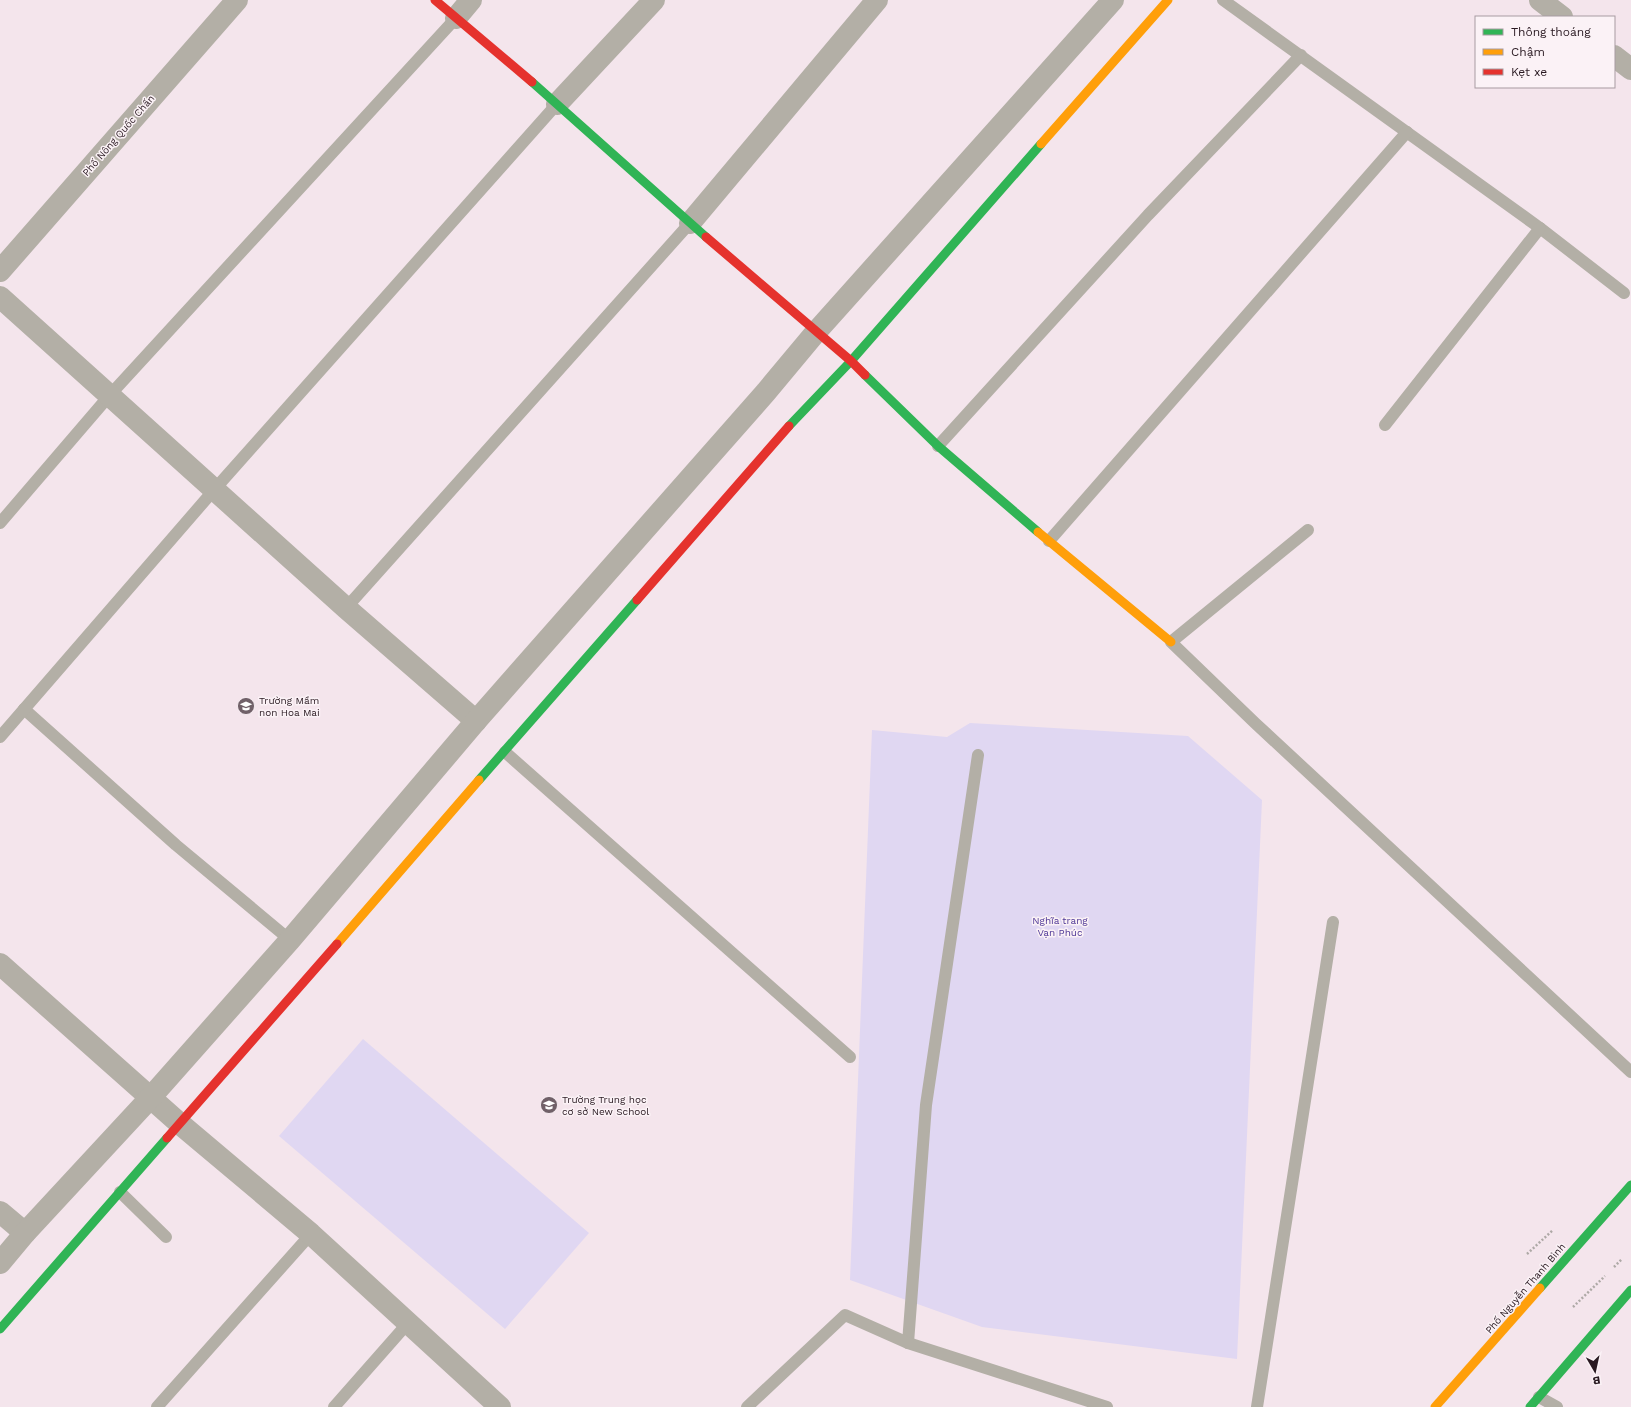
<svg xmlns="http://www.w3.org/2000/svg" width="1631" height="1407" font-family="'Work Sans',sans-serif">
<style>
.green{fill:#e0d7f2}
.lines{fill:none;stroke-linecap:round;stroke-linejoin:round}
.path{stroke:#aea9a6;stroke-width:2.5;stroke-dasharray:2 2;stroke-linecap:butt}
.lane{stroke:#b3afa6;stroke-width:12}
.street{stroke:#b3afa6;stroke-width:22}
.fast{stroke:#30b455;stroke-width:9}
.slow{stroke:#ff9f0a;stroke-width:9}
.jam{stroke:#e5322d;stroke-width:9}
.labels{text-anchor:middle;stroke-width:3;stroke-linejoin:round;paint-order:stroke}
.street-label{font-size:10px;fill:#291921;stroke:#fbf2f6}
.poi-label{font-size:10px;fill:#291921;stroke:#fbf2f6;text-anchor:start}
.park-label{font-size:10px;fill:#4e3796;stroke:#fbf2f6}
</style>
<rect width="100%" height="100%" fill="#f4e5ec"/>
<g class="green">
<path d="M970 723 1188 736 1262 800 1237 1359 982 1327 850 1280 872 730 947 737Z"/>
<path d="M363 1039 589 1233 505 1329 279 1136Z"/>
</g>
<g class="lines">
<g class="path">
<path d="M1527 1254 1553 1230"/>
<path d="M1614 1267 1622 1259"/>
<path d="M1573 1307 1605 1276"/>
</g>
<g class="lane">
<path d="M1223 0 1540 228 1624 293"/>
<path d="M1385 425 1540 228"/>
<path d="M938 446 1148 215 1301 55"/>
<path d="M0 523 109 396 456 18"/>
<path d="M1308 530 1171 642 1255 723 1631 1072"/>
<path d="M1049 541 1407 132"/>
<path d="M346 608 690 223"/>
<path d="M24 709 176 845 290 940"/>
<path d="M0 737 214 490 557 104"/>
<path d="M505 752 850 1057"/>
<path d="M120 1192 166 1237"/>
<path d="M908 1343 926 1105 978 755"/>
<path d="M1539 1397 1557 1407"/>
<path d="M157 1407 311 1234"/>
<path d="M334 1407 408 1323"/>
<path d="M747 1407 845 1315 908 1343 1107 1407"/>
<path d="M1257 1407 1333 922"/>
</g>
<g class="street">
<path d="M1540 0 1562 17"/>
<path d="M456 18 471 0"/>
<path d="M1614 56 1631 69"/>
<path d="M557 104 654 0"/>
<path d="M690 223 877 0"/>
<path d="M0 271 237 0"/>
<path d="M0 297 346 608 476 721"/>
<path d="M0 964 179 1123 311 1234 500 1407"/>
<path d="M0 1212 25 1233"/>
<path d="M0 1263 25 1233 151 1097 290 940 476 721 766 392 816 332 1113 0"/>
</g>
<g class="fast">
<path d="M532 82 706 237"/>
<path d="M865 375 938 446 1038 532"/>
<path d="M789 426 851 361 1041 144"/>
<path d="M479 780 637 600"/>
<path d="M1540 1288 1631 1185"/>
<path d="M0 1329 167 1138"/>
<path d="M1530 1407 1631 1290"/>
</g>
<g class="slow">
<path d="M1041 144 1168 0"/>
<path d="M1038 532 1171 642"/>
<path d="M337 944 479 780"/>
<path d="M1435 1407 1540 1288"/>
</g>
<g class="jam">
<path d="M435 0 532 82"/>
<path d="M706 237 851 361 865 375"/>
<path d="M637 600 789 426"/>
<path d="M167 1138 337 944"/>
</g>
</g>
<defs>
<g id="school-disc" transform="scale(0.9)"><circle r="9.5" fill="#706068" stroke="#fbf2f6"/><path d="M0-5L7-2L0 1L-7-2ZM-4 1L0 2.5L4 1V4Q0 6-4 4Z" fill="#fff"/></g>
</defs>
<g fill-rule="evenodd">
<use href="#school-disc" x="246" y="706"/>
<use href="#school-disc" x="549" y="1105"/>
</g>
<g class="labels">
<g class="street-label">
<text transform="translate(118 135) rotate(-49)" y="4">Phố Nông Quốc Chấn</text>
<text transform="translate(1525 1288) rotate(-49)" y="4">Phố Nguyễn Thanh Bình</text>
</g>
<g class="poi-label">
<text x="259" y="704">Trường Mầm<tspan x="259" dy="12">non Hoa Mai</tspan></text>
<text x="562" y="1103">Trường Trung học<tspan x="562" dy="12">cơ sở New School</tspan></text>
</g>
<g class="park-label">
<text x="1060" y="924">Nghĩa trang<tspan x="1060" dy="12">Vạn Phúc</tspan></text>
</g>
</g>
<rect x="1475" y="16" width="140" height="72" fill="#fbf2f6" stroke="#a79ba1"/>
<rect x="1483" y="29" width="20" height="6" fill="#30b455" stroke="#a79ba1"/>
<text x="1511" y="36" font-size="12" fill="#291921">Thông thoáng</text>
<rect x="1483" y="49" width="20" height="6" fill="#ff9f0a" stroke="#a79ba1"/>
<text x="1511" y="56" font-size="12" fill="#291921">Chậm</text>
<rect x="1483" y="69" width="20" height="6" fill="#e5322d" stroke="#a79ba1"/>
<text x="1511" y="76" font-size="12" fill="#291921">Kẹt xe</text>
<g transform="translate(1595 1371) rotate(171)" stroke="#fbf2f6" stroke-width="3" paint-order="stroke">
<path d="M0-3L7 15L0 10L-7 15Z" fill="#291921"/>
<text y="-6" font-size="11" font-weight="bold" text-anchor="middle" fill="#291921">B</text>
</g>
</svg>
